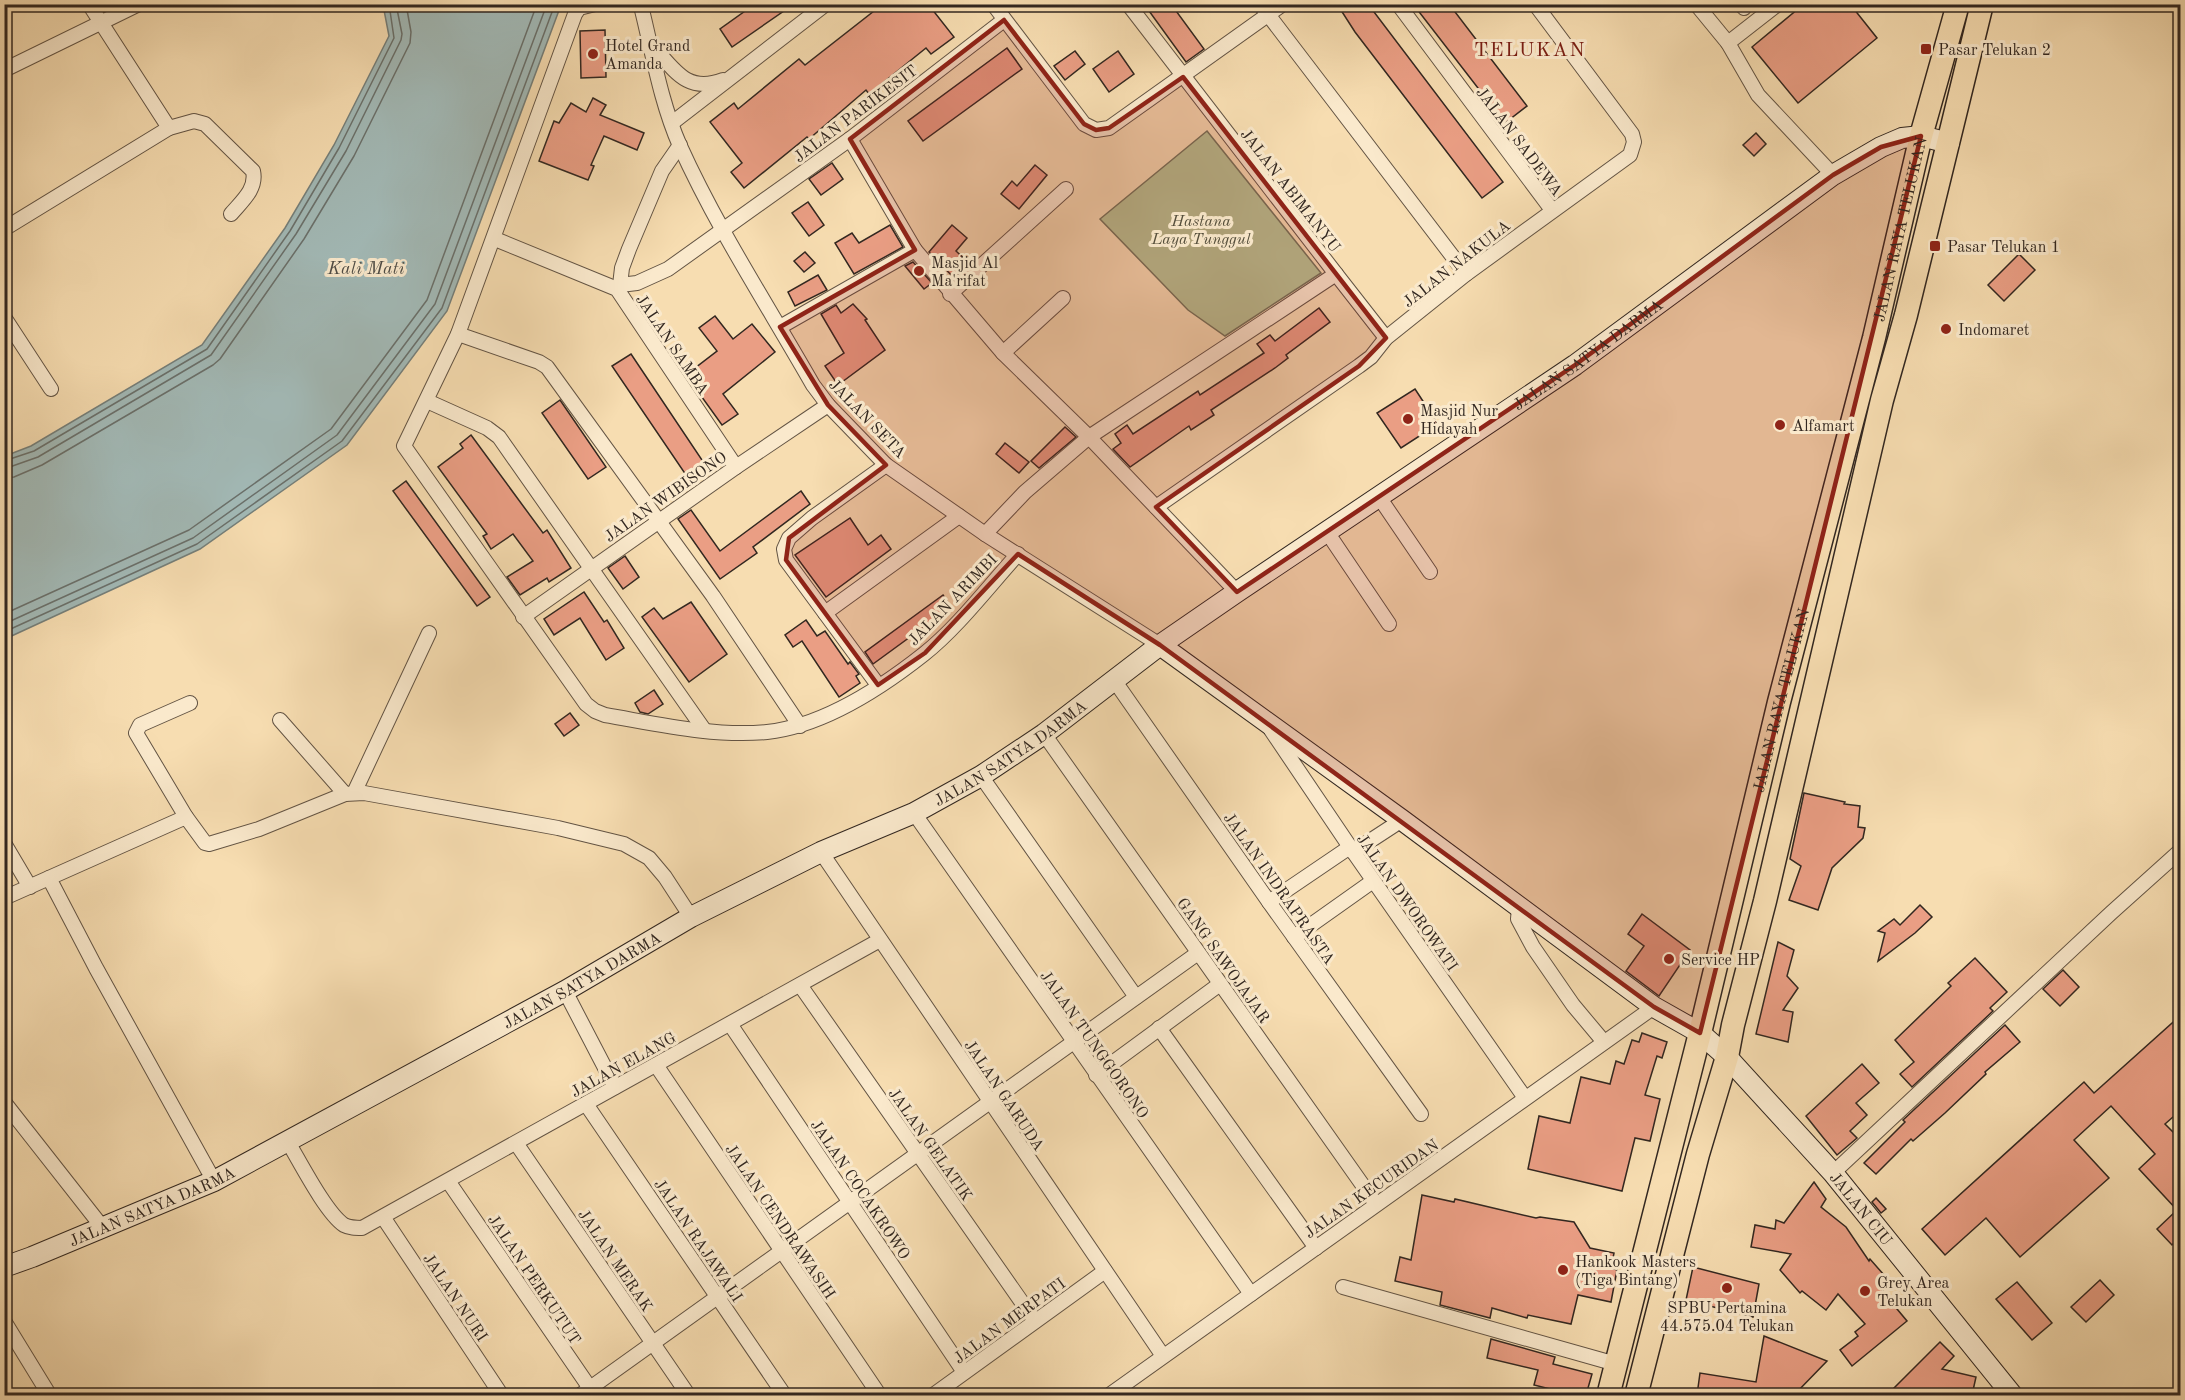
<svg xmlns="http://www.w3.org/2000/svg" width="2185" height="1400" font-family="'Old Standard TT',serif">
<style>
.green{fill:#b7c290;stroke:#747458;stroke-width:1.5}
.water{fill:#a2b9b6;stroke:#757f7a;stroke-width:1.5}
.lines{fill:none;stroke-linecap:round;stroke-linejoin:round}
.shore{stroke:#6a706b;stroke-width:1.5}
.building{fill:#ea9e84;stroke:#322720;stroke-width:1.5}
.street-casing{stroke:#635444;stroke-width:16}
.secondary-casing{stroke:#322720;stroke-width:22}
.primary-casing{stroke:#322720;stroke-width:25}
.street{stroke:#fae9cc;stroke-width:14}
.secondary{stroke:#fae9cc;stroke-width:20}
.primary{stroke:#f7ddb1;stroke-width:22}
.marked{fill:#8f2418;fill-opacity:0.2;stroke:#8f2418;stroke-width:4.5;stroke-linejoin:round}
.poi-dot{fill:#8f2418;stroke:#fae9cc;stroke-width:2}
.labels{text-anchor:middle;stroke-width:6;stroke-linejoin:round;paint-order:stroke}
.poi-label{font-size:16px;fill:#322720;stroke:#fae9cc;text-anchor:start}
.street-label{font-size:16px;fill:#322720;stroke:#fae9cc}
.park-label{font-size:16px;font-style:italic;fill:#534e3c;stroke:#fae9cc}
.water-label{font-size:18px;font-style:italic;fill:#4e4c46;stroke:#fae9cc}
.quarter-label{font-size:20px;letter-spacing:1.5px;fill:#7a1f14;stroke:#fae9cc}
</style>
<rect width="100%" height="100%" fill="#f7ddb1"/>
<filter id="stains"><feTurbulence type="fractalNoise" baseFrequency=".00333" numOctaves="4"/><feColorMatrix values="0 0 0 0 .2 0 0 0 0 .09 0 0 0 0 .02 0 0 0 .5 -.17"/></filter>
<radialGradient id="worn" r=".72"><stop offset=".6" stop-color="#630" stop-opacity="0"/><stop offset="1" stop-color="#630" stop-opacity=".3"/></radialGradient>
<path class="green" d="M1207 131 1321 273 1225 336 1188 310 1100 219Z"/>
<path class="water" d="M383 5H561L447 311 347 445 200 549 5 639V456L31 446 202 345 285 228 334 145 389 36Z"/>
<g class="lines">
<g class="shore">
<path d="M4 461 34 451 207 349 290 231 339 148 394 38 389 4"/>
<path d="M4 469 38 457 211 355 296 234 346 151 401 40 402 34 396 4"/>
<path d="M4 478 14 477 42 465 213 365 220 359 304 239 354 156 410 43 411 32 406 4"/>
<path d="M4 614 189 530 331 429 427 300 537 4"/>
<path d="M4 624 193 538 337 435 435 304 547 4"/>
<path d="M4 632 197 544 342 441 442 308 555 4"/>
</g>
</g>
<g class="building">
<path d="M755 4H794L732 47 720 29Z"/>
<path d="M883 4H928L954 37 931 54 926 48 869 94 866 90 809 139 807 137 744 188 731 172 742 163 710 122 734 103 738 109 799 59 805 65Z"/>
<path d="M1144 4H1171L1204 49 1186 62Z"/>
<path d="M1337 4H1368L1503 182 1482 198 1355 32Z"/>
<path d="M1413 4H1449L1527 106 1505 123Z"/>
<path d="M1804 4H1850L1877 38 1798 103 1752 47Z"/>
<path d="M605 30 606 77 581 78 580 31Z"/>
<path d="M1007 48 1022 69 923 141 908 121Z"/>
<path d="M1075 51 1085 64 1065 80 1054 66Z"/>
<path d="M1118 51 1134 74 1109 92 1093 69Z"/>
<path d="M593 98 606 105 600 115 644 133 637 150 604 136 591 165 594 166 588 180 539 161 554 121 559 123 571 103 586 112Z"/>
<path d="M1756 133 1766 144 1754 156 1743 145Z"/>
<path d="M832 163 843 179 821 195 809 179Z"/>
<path d="M1035 165 1047 175 1019 209 1001 194 1012 181 1017 186Z"/>
<path d="M808 202 824 225 809 236 792 213Z"/>
<path d="M890 225 903 247 854 274 835 243 852 233 859 243Z"/>
<path d="M952 225 967 238 956 251 970 264 954 278 929 252Z"/>
<path d="M805 252 815 263 804 272 794 261Z"/>
<path d="M2019 254 2035 270 2004 301 1988 285Z"/>
<path d="M913 262 932 283 924 289 905 266Z"/>
<path d="M818 275 827 290 795 306 788 292Z"/>
<path d="M853 304 867 319 865 320 885 350 838 385 825 366 844 353 821 314 836 305 841 313Z"/>
<path d="M1319 308 1330 322 1286 355 1288 358 1275 368 1211 410 1214 415 1191 430 1189 426 1130 467 1113 449 1121 443 1115 434 1127 425 1133 434 1198 391 1200 395 1264 353 1257 344 1270 335 1275 341Z"/>
<path d="M715 316 733 339 752 324 775 352 723 394 738 414 722 425 686 375 717 351 699 328Z"/>
<path d="M631 354 704 463 686 475 612 366Z"/>
<path d="M1415 389 1438 424 1401 448 1377 413Z"/>
<path d="M560 400 606 467 588 479 542 413Z"/>
<path d="M1065 427 1076 437 1039 468 1031 461Z"/>
<path d="M471 435 543 533 547 530 571 568 549 582 547 578 520 595 507 577 533 561 513 534 491 549 483 536 487 534 438 467 463 448 460 444Z"/>
<path d="M1005 443 1029 462 1019 473 996 454Z"/>
<path d="M406 481 490 597 477 606 393 491Z"/>
<path d="M801 491 810 504 753 547 757 553 720 579 678 519 691 510 720 551Z"/>
<path d="M850 518 868 545 881 535 891 549 826 597 795 555Z"/>
<path d="M625 556 639 577 623 589 608 568Z"/>
<path d="M584 592 604 622 607 620 624 648 606 660 580 618 554 635 544 619Z"/>
<path d="M943 595 951 607 873 664 865 652Z"/>
<path d="M691 602 727 654 689 682 642 617 654 608 663 619Z"/>
<path d="M806 620 817 636 825 631 848 664 850 662 859 674 856 676 860 683 839 697 802 641 793 647 785 635Z"/>
<path d="M654 690 663 704 648 714 640 712 635 703Z"/>
<path d="M570 713 579 725 564 736 555 724Z"/>
<path d="M1804 793 1845 802 1844 804 1860 806 1858 827 1865 828 1863 838 1832 868 1818 910 1789 900 1801 866 1790 859Z"/>
<path d="M1920 905 1932 917 1915 933 1878 961 1885 933 1878 931 1894 919 1900 925Z"/>
<path d="M1642 914 1690 950 1659 996 1626 971 1644 946 1628 934Z"/>
<path d="M1778 942 1794 950 1787 976 1798 988 1783 1010 1793 1012 1788 1042 1756 1034Z"/>
<path d="M1975 958 2007 992 1990 1008 1993 1011 1912 1087 1900 1074 1914 1062 1895 1040 1951 986 1948 983Z"/>
<path d="M2063 970 2079 987 2060 1006 2043 989Z"/>
<path d="M2181 1015V1110L2165 1124 2181 1140V1236L2172 1245 2157 1229 2177 1210 2139 1169 2155 1154 2111 1106 2074 1140 2109 1178 2020 1257 1986 1218 1945 1255 1922 1229 2084 1082 2094 1093Z"/>
<path d="M2005 1025 2020 1042 1985 1072 1986 1074 1945 1113 1913 1141 1911 1139 1876 1174 1864 1163 1905 1122 1903 1120Z"/>
<path d="M1642 1033 1667 1042 1662 1058 1657 1056 1645 1095 1660 1099 1650 1141 1635 1138 1622 1191 1528 1169 1539 1116 1570 1123 1581 1077 1610 1084 1616 1061 1624 1064 1632 1040 1639 1042Z"/>
<path d="M1862 1064 1879 1083 1856 1103 1867 1115 1850 1131 1857 1138 1837 1155 1806 1116Z"/>
<path d="M1814 1182 1826 1199 1821 1207 1846 1227 1869 1261 1870 1259 1891 1283 1882 1291 1907 1321 1852 1366 1840 1350 1858 1336 1855 1332 1865 1324 1838 1294 1826 1310 1802 1291 1800 1293 1780 1270 1791 1254 1751 1247 1755 1225 1775 1229 1776 1220 1784 1223Z"/>
<path d="M1422 1195 1454 1202 1455 1199 1536 1218 1540 1217 1574 1222 1590 1248 1614 1253 1611 1268 1617 1270 1611 1302 1578 1295 1571 1324 1528 1315 1527 1318 1492 1308 1490 1318 1440 1305 1442 1292 1395 1281 1400 1257 1411 1260Z"/>
<path d="M1876 1198 1886 1209 1881 1213 1872 1202Z"/>
<path d="M1693 1267 1759 1284 1753 1317 1686 1300Z"/>
<path d="M2100 1280 2114 1295 2086 1322 2071 1307Z"/>
<path d="M2017 1282 2052 1323 2032 1340 1996 1299Z"/>
<path d="M1764 1336 1827 1361 1794 1395H1697L1700 1373 1756 1382Z"/>
<path d="M1491 1339 1555 1357 1553 1364 1592 1374 1586 1395H1574L1534 1385 1538 1370 1487 1358Z"/>
<path d="M1940 1342 1954 1356 1942 1369 1976 1377 1972 1395H1887Z"/>
</g>
<g class="lines">
<g class="street-casing">
<g id="street">
<path d="M89 4 169 128 194 121 205 124 253 171C257 189 242 201 231 214"/>
<path d="M595 4 579 8 575 14 458 334 404 446 586 704 595 711 605 715C658 724 713 737 767 732 823 726 881 688 924 654 957 628 989 586 1018 554"/>
<path d="M639 4 642 10C653 55 661 103 680 146 717 228 768 306 813 385L828 405 886 465 985 534 1160 645"/>
<path d="M993 4 1084 124 1096 130 1109 128 1283 4"/>
<path d="M1260 4 1466 274"/>
<path d="M1398 4 1552 210"/>
<path d="M1696 4 1728 43 1758 95 1833 175"/>
<path d="M1741 4 1744 8"/>
<path d="M1728 43 1778 4"/>
<path d="M651 44C674 69 686 94 723 80"/>
<path d="M4 70 139 4"/>
<path d="M672 123 826 4"/>
<path d="M850 139 915 250"/>
<path d="M4 229 169 128"/>
<path d="M495 239 617 289 736 467"/>
<path d="M1336 274 1386 338"/>
<path d="M620 285 622 268 629 249 662 171 680 145"/>
<path d="M617 289 620 285 637 283 668 269 850 139 1004 20"/>
<path d="M950 294 1066 189"/>
<path d="M4 317 51 389"/>
<path d="M780 327 915 250 1003 353 1089 437 1237 592"/>
<path d="M458 334 539 362 547 367 713 596 800 726"/>
<path d="M1003 353 1063 298"/>
<path d="M427 401 487 428 499 437 705 731"/>
<path d="M1379 497 1430 572"/>
<path d="M1156 507 1359 366 1371 357 1386 338 1466 274 1630 155 1634 142 1632 134 1535 4"/>
<path d="M1327 532 1389 624"/>
<path d="M985 534 1025 492 1089 437 1336 274 1128 4"/>
<path d="M825 613 959 516"/>
<path d="M523 617 736 467 828 405"/>
<path d="M1114 680 1269 902 1421 1114"/>
<path d="M878 685 786 560 784 549 789 538 812 518 886 465"/>
<path d="M280 720 345 794"/>
<path d="M1271 730 1350 847 1525 1098"/>
<path d="M1044 734 1376 1204"/>
<path d="M981 776 1136 997"/>
<path d="M354 793 429 633"/>
<path d="M914 813 1251 1294"/>
<path d="M186 817 136 733 140 725 190 703"/>
<path d="M4 843 30 887"/>
<path d="M821 852 1163 1356"/>
<path d="M1353 852 1402 820"/>
<path d="M49 878 96 968 214 1181"/>
<path d="M4 898 186 817 205 843 209 844 259 829 345 794 364 793 558 828 624 844 649 858 665 877 691 917"/>
<path d="M1269 902 1350 847"/>
<path d="M1519 907 1518 919 1533 947 1573 1005 1604 1042"/>
<path d="M1294 937 1373 881"/>
<path d="M800 985 1035 1321"/>
<path d="M565 991 615 1087"/>
<path d="M730 1024 964 1372"/>
<path d="M1159 1028 1316 1248"/>
<path d="M656 1065 880 1396"/>
<path d="M1096 1075 1220 984"/>
<path d="M4 1102 103 1228"/>
<path d="M586 1104 785 1396"/>
<path d="M288 1142C300 1162 326 1213 344 1225 350 1228 355 1228 362 1228L880 940"/>
<path d="M516 1143 689 1396"/>
<path d="M1833 1173 2111 913 2180 851"/>
<path d="M448 1181 594 1394"/>
<path d="M383 1217 502 1396"/>
<path d="M1343 1287 1616 1364"/>
<path d="M4 1321 50 1396"/>
<path d="M579 1396 1198 953"/>
<path d="M932 1396 1105 1271"/>
<path d="M1108 1396 1654 1007"/>
</g>
</g>
<g class="secondary-casing">
<g id="secondary">
<path id="s1" d="M1160 645 1402 820 1654 1007 1700 1033 1727 1057 1833 1173 2013 1396"/>
<path id="s2" d="M4 1267 32 1257 214 1181 565 991 691 917 821 852 914 813 981 776 1044 734 1160 645 1237 592 1575 365 1833 175 1881 147 1902 138 1921 136 1949 143"/>
</g>
</g>
<g class="primary-casing">
<g id="primary">
<path id="s3" d="M1608 1396 1700 1033 1779 702 1874 338 1921 136 1958 4"/>
<path d="M1636 1396 1698 1154 1727 1057 1733 1025 1765 901 1882 400 1906 315 1982 4"/>
</g>
</g>
<use href="#street" class="street"/>
<use href="#secondary" class="secondary"/>
<use href="#primary" class="primary"/>
</g>
<path class="marked" d="M1004 20 1084 124 1096 130 1109 128 1183 77 1386 338 1359 366 1156 507 1237 592 1575 365 1833 175 1881 147 1921 136 1700 1033 1654 1007 1160 645 1018 554 925 653 878 685 786 560 789 538 886 465 828 405 780 327 915 250 850 139Z"/>
<g class="poi-dot">
<rect x="1920" y="43" width="12" height="12" rx="3"/>
<circle cx="593" cy="54" r="6"/>
<rect x="1929" y="240" width="12" height="12" rx="3"/>
<circle cx="919" cy="271" r="6"/>
<circle cx="1946" cy="329" r="6"/>
<circle cx="1408" cy="419" r="6"/>
<circle cx="1780" cy="425" r="6"/>
<circle cx="1669" cy="959" r="6"/>
<circle cx="1563" cy="1270" r="6"/>
<circle cx="1727" cy="1288" r="6"/>
<circle cx="1865" cy="1291" r="6"/>
</g>
<g class="labels">
<g class="poi-label">
<text x="605" y="51">Hotel Grand<tspan x="605" dy="18">Amanda</tspan></text>
<text x="1938" y="55">Pasar Telukan 2</text>
<text x="1947" y="252">Pasar Telukan 1</text>
<text x="931" y="268">Masjid Al<tspan x="931" dy="18">Ma'rifat</tspan></text>
<text x="1958" y="335">Indomaret</text>
<text x="1420" y="416">Masjid Nur<tspan x="1420" dy="18">Hidayah</tspan></text>
<text x="1792" y="431">Alfamart</text>
<text x="1681" y="965">Service HP</text>
<text x="1575" y="1267">Hankook Masters<tspan x="1575" dy="18">(Tiga Bintang)</tspan></text>
<text x="1877" y="1288">Grey Area<tspan x="1877" dy="18">Telukan</tspan></text>
<text x="1727" y="1313" text-anchor="middle">SPBU Pertamina<tspan x="1727" dy="18">44.575.04 Telukan</tspan></text>
</g>
<g class="street-label">
<text transform="translate(855 113) rotate(-37)" y="6">JALAN PARIKESIT</text>
<text transform="translate(1520 141) rotate(53)" y="6">JALAN SADEWA</text>
<text transform="translate(1291 190) rotate(52)" y="6">JALAN ABIMANYU</text>
<text dy="6" stroke="none"><textPath href="#s3" startOffset="1203">JALAN RAYA TELUKAN</textPath></text>
<text transform="translate(1456 263) rotate(-38)" y="6">JALAN NAKULA</text>
<text transform="translate(673 344) rotate(56)" y="6">JALAN SAMBA</text>
<text dy="6" stroke="none"><textPath href="#s2" startOffset="1834">JALAN SATYA DARMA</textPath></text>
<text transform="translate(868 418) rotate(46)" y="6">JALAN SETA</text>
<text transform="translate(665 496) rotate(-35)" y="6">JALAN WIBISONO</text>
<text transform="translate(952 599) rotate(-46)" y="6">JALAN ARIMBI</text>
<text dy="6" stroke="none"><textPath href="#s3" startOffset="717">JALAN RAYA TELUKAN</textPath></text>
<text dy="6" stroke="none"><textPath href="#s2" startOffset="1132">JALAN SATYA DARMA</textPath></text>
<text transform="translate(1280 888) rotate(55)" y="6">JALAN INDRAPRASTA</text>
<text transform="translate(1408 902) rotate(55)" y="6">JALAN DWOROWATI</text>
<text transform="translate(1224 960) rotate(55)" y="6">GANG SAWOJAJAR</text>
<text dy="6" stroke="none"><textPath href="#s2" startOffset="646">JALAN SATYA DARMA</textPath></text>
<text transform="translate(1095 1044) rotate(55)" y="6">JALAN TUNGGORONO</text>
<text transform="translate(623 1064) rotate(-29)" y="6">JALAN ELANG</text>
<text transform="translate(1005 1095) rotate(56)" y="6">JALAN GARUDA</text>
<text transform="translate(931 1144) rotate(55)" y="6">JALAN GELATIK</text>
<text transform="translate(1371 1188) rotate(-35)" y="6">JALAN KECURIDAN</text>
<text transform="translate(861 1189) rotate(56)" y="6">JALAN COCAKROWO</text>
<text dy="6" stroke="none"><textPath href="#s2" startOffset="160">JALAN SATYA DARMA</textPath></text>
<text dy="6" stroke="none"><textPath href="#s1" startOffset="904">JALAN CIU</textPath></text>
<text transform="translate(781 1221) rotate(56)" y="6">JALAN CENDRAWASIH</text>
<text transform="translate(699 1240) rotate(56)" y="6">JALAN RAJAWALI</text>
<text transform="translate(616 1260) rotate(56)" y="6">JALAN MERAK</text>
<text transform="translate(535 1279) rotate(56)" y="6">JALAN PERKUTUT</text>
<text transform="translate(456 1297) rotate(56)" y="6">JALAN NURI</text>
<text transform="translate(1009 1320) rotate(-36)" y="6">JALAN MERPATI</text>
</g>
<g class="park-label">
<text x="1201" y="226">Hastana<tspan x="1201" dy="18">Laya Tunggul</tspan></text>
</g>
<g class="water-label">
<text x="366" y="274">Kali Mati</text>
</g>
<g class="quarter-label">
<text x="1530" y="56">TELUKAN</text>
</g>
</g>
<rect width="2185" height="1400" fill="none" stroke="#f7ddb1" stroke-width="24"/>
<rect x="6" y="6" width="2173" height="1388" fill="none" stroke="#322720" stroke-width="3"/>
<rect x="12" y="12" width="2161" height="1376" fill="none" stroke="#322720" stroke-width="1.5"/>
<rect width="100%" height="100%" filter="url(#stains)"/>
<rect width="100%" height="100%" fill="url(#worn)"/>
</svg>
